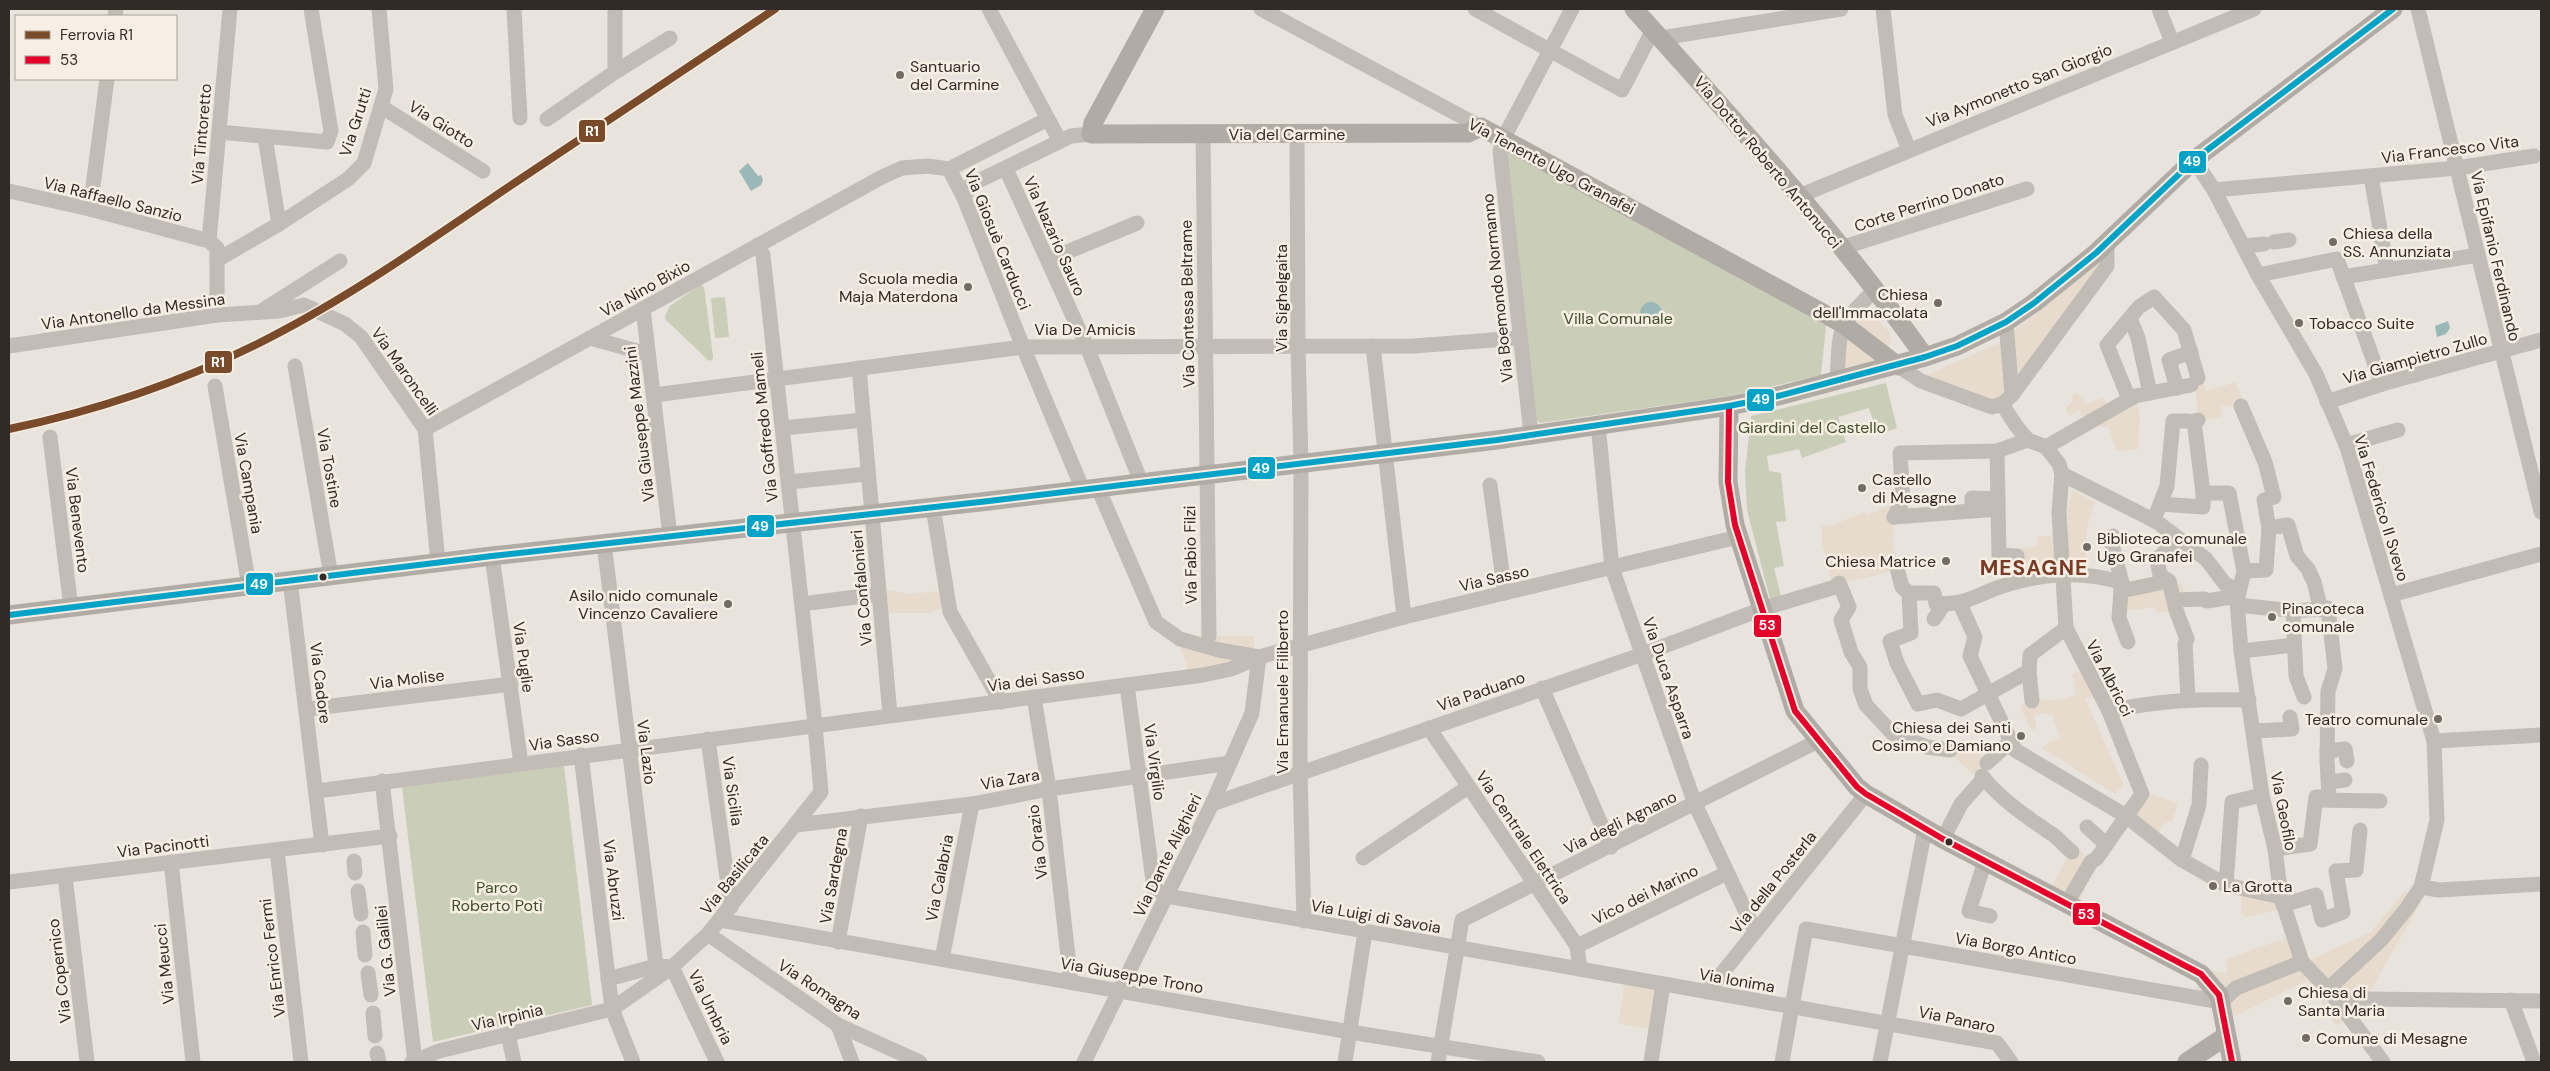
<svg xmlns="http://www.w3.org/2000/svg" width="2550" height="1071" font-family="'DM Sans',sans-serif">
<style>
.green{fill:#caceb8}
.plaza{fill:#e7dbcd}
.water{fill:#9bb8b9}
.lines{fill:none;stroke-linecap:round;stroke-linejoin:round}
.minor{stroke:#c2bcb7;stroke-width:15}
.major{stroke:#b1aba6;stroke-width:19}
.bus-1-casing{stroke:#f7eee4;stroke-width:10}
.bus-2-casing{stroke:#f7eee4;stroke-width:10}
.bus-1{stroke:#e4002b;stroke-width:6}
.bus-2{stroke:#02a3c6;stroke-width:6}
.rail-1-casing{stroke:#f7eee4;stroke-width:11}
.rail-1{stroke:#7a4b2a;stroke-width:8}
.poi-dot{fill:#726b66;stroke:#f7eee4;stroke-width:2}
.bus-dot{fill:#322a26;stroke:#f7eee4;stroke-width:2}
.labels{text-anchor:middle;stroke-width:5;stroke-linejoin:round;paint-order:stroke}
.poi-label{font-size:16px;fill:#322a26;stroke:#f7eee4;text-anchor:start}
.street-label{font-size:16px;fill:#322a26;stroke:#f7eee4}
.park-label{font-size:16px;fill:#414e2c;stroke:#f7eee4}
.district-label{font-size:21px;font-weight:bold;letter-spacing:1px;fill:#7a3b26;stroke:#f7eee4}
.line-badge{stroke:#f7eee4;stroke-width:2}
.badge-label{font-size:14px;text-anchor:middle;font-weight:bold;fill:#fff}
</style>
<rect width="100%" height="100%" fill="#e9e3dd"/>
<g class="green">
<path d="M1512 151 1826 326 1821 375 1730 396 1540 423 1535 418 1507 153Z"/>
<path d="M700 285 704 287 713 356V359L709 361 666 320 665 316 670 306Z"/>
<path d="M725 297 729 337 715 338 711 298Z"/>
<path d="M1886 383 1897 428 1878 435 1869 408 1838 417 1846 442 1802 458 1799 449 1767 456 1769 471 1781 473 1786 521 1776 522 1784 566 1774 568 1782 600 1771 603 1747 510 1745 472 1751 416Z"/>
<path d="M564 766 592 1005 433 1042 402 787Z"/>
</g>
<g class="plaza">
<path d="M2103 256 2105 260 2019 377 2014 331 2067 289 2069 279 2075 274 2087 273Z"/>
<path d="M1866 308 1889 332 1891 344 1887 347 1856 322Z"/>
<path d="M1847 338 1874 359V361L1847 371 1844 368Z"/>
<path d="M1997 344 2001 345 2004 392 1994 400 1927 375Z"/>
<path d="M2203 377 2206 391 2236 382 2244 404 2238 408 2227 405 2221 407 2223 416 2199 422 2195 387Z"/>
<path d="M2077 393 2087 405 2102 397 2107 404 2137 398 2140 415 2138 449 2116 451 2109 427 2091 426 2079 411 2070 416 2065 409 2073 401 2071 397Z"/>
<path d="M2072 490 2095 502 2087 527 2085 574 2072 569 2068 556V511Z"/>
<path d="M1890 505 1894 517 1893 546 1899 565 1894 571 1843 583 1832 584 1822 542V526H1829L1866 512 1867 515Z"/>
<path d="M2054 535 2058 578 2025 582 2012 550 2038 545 2037 537Z"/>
<path d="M2171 573 2188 595 2172 612 2157 613 2155 607 2122 611V583Z"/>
<path d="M878 589 911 594 946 590 947 607 929 613H886Z"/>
<path d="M1182 636H1254V647L1253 651 1240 661 1215 666 1188 669 1179 642Z"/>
<path d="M2083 670 2094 695 2085 699 2124 785 2115 794 2042 748 2049 742 2061 738 2052 715H2048L2047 713 2034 716 2037 728 2031 730 2020 706 2029 701 2046 699 2047 701 2067 698 2076 694 2072 674Z"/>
<path d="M1963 739 1991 766 1979 779 1953 756 1951 748Z"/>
<path d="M2137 793 2154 795 2178 803 2172 822 2168 821 2166 824 2164 823 2157 835 2117 811Z"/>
<path d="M2081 851 2094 868 2078 903 2051 888 2066 859 2072 852 2077 855Z"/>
<path d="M2241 885 2279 892 2282 909 2246 917 2241 913Z"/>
<path d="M2404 892 2425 895 2358 1012 2336 1026 2308 980 2235 1016 2208 1006 2195 993 2203 970 2227 973 2226 959 2300 933 2310 960 2371 932Z"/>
<path d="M1625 983 1657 990 1651 1030 1618 1023Z"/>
</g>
<g class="water">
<path d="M748 163 758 176 761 175 763 180 761 185 751 191 739 171Z"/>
<circle cx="1651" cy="313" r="11"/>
<path d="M2448 321 2450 328 2446 334 2437 337 2435 326Z"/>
</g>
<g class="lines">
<g class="minor">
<path d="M514 9 520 118"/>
<path d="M989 9 1048 119"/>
<path d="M1261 9 1481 127"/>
<path d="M1475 9 1622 90 1653 30"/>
<path d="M1883 9 1895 115 1909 150"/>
<path d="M2159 9 2172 42"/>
<path d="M2418 9 2541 512"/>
<path d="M115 16 116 9"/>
<path d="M1661 38 1841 9"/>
<path d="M615 72 670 38"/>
<path d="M382 107 483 171"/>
<path d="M547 119 615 72V9"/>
<path d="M219 132 327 142 331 131 311 9"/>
<path d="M1203 134 1209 636"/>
<path d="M1297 134 1298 346 1301 463 1300 774 1304 921"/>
<path d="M265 137 279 224"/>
<path d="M2194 160 2214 190 2258 275 2316 374 2347 447 2434 741 2437 820 2421 887 2407 908 2381 940 2328 989"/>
<path d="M949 169 964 198 1023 347 1083 490"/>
<path d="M1006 169 1087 347 1141 482"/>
<path d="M2371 176 2387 270"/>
<path d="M2214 190 2457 168 2534 156"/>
<path d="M9 191 90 209 209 241 217 248V315"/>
<path d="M1799 196 2254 9"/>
<path d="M964 198 970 185 1071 136 1091 134"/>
<path d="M90 209 107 79"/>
<path d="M209 241 230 9"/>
<path d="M2274 242 2289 240"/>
<path d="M2243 246 2264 244"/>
<path d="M1841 248 2027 189"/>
<path d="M217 260 279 224 348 179 364 163 386 89 379 9"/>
<path d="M1048 260 1137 223"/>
<path d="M2258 275 2337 259 2382 384"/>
<path d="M2343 277 2478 255"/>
<path d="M643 309 670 536"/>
<path d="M263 310 340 261"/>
<path d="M2130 318 2138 338 2150 393"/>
<path d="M2006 322 2012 395"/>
<path d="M590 338 648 354"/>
<path d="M9 346 217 315 279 311 304 305 345 324 361 337 425 429 438 562"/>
<path d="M1373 346 1404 617"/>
<path d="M295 366 331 576"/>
<path d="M1898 366 1921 381 1992 407 2002 404 2012 395 2107 266V243"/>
<path d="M859 368 890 715"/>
<path d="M1837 380C1840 329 1836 327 1874 291"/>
<path d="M215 386 249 586"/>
<path d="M2177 388 2169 360 2191 352"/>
<path d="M654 395 1023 347 1414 346 1519 338"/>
<path d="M2129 399 2107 345 2139 307 2154 297 2184 330 2198 378"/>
<path d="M2327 402 2382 384 2541 340"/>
<path d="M2002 404 2017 427 2028 440 2046 447 2059 464 2062 474 2059 512 2066 628 2109 711 2142 794 2097 858 2091 862 2067 903"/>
<path d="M2241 406 2265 462 2274 497 2264 500 2269 528 2266 570 2244 571"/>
<path d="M1598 424 1612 568 1695 804 1755 931"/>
<path d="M783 428 863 420"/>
<path d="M425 429 882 177 902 168 928 166 949 169 1048 119 1060 141"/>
<path d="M1531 434 1500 152 1503 139 1572 9"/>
<path d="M50 437 71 608"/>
<path d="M2346 445 2398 430"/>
<path d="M2046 447 2135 396 2191 385"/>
<path d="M1997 451 1999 555 2017 556V582"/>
<path d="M2062 474 2157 522 2206 559 2225 584 2238 590"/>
<path d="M789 482 867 474"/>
<path d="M1490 485 1505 593"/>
<path d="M1098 488 1156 622 1180 639 1219 650 1259 657"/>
<path d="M2203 493H2229L2244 571 2237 601 2241 651 2262 795 2275 849 2281 897 2302 962 2328 989 2383 1062"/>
<path d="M2161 504 2203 507V493L2194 421 2198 420"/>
<path d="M933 507 950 612 1001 702"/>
<path d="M1972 509V498L1998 499"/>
<path d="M2157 512 2167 486 2173 421H2188"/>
<path d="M1894 517 1903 500 1900 453 1997 451 2028 440"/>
<path d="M1894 517 1998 509"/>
<path d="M2269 528 2288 525 2297 556 2308 569 2314 582 2321 610"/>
<path d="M2113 536 2112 544 2122 583"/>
<path d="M604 543 656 966"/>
<path d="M492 556 521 764"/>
<path d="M1897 568 1902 587 1909 593H1934L1936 604C1965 604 1969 599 1994 589 2034 574 2082 569 2122 583L2121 591 2169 581 2176 610 2187 639 2185 644 2188 699"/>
<path d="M290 580 322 845"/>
<path d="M2169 581 2160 575 2157 560 2177 539"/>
<path d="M2121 591 2119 618 2128 642"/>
<path d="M1909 593 1911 633 1890 641 1897 663 1918 704 1937 700 1961 709 2029 671 2030 655 2066 628"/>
<path d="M2391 595 2541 554"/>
<path d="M2175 600 2204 599 2207 601 2237 596"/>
<path d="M802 604 879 594"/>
<path d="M1960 604 1975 637 1970 656 2015 750 2126 816 2182 860 2226 885 2281 897"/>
<path d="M2237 605 2296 611 2328 608 2335 669 2328 691 2327 760 2329 797H2316L2310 844 2275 849"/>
<path d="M2293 611 2296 676 2304 697"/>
<path d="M1934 619 1944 604"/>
<path d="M2241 651 2294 645"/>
<path d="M2029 671 2032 701"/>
<path d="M1127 685 1154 888 1167 896 1997 1043 2011 1062"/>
<path d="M1542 688 1611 847"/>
<path d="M1034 697 1049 789 1071 982"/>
<path d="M307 709 511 684"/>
<path d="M2109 711C2161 700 2196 699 2249 700"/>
<path d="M1429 728 1577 946 1580 969"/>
<path d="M2254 731 2292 729 2290 717"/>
<path d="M708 739 731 907"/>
<path d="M2434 741 2541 735"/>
<path d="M2327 751 2345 749 2347 761"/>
<path d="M581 755 612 1009 633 1062"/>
<path d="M1987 763 2010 742"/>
<path d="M1982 776C2000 799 2028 818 2052 834 2059 839 2065 846 2072 852"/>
<path d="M382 781 415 1062"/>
<path d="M2329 782 2345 780"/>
<path d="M317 791 1203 675 1231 669 1259 657 1404 617 1738 537"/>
<path d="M2320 800 2380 801"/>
<path d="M1212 804 1643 654 1762 609 1835 587 1839 583 1849 607 1841 620 1851 652 1860 667V689L1866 705 1893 734 1927 747 1950 750"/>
<path d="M796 825 972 804 1049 789 1230 763"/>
<path d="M2087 827 2106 844"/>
<path d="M1943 839 1961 804 1984 778"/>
<path d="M277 850 301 1062"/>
<path d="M1363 858 1468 787"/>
<path d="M2182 860 2199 805 2201 765"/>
<path d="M354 861 355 873"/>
<path d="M1985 861 1969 911 1990 916"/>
<path d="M171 862 193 1062"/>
<path d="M65 876 87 1062"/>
<path d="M9 882 390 836"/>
<path d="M2226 885 2232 802 2262 795"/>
<path d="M2421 887 2439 890 2541 884"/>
<path d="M358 891 361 914"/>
<path d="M2283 905 2316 895 2322 920 2343 912 2336 871 2356 870 2360 830"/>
<path d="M720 920 1350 1032 1538 1062"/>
<path d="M363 932 365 955"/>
<path d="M708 934 838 1025 920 1062"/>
<path d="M838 942 861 816"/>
<path d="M1577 946 1727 873"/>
<path d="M942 959 972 804"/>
<path d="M368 973 371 995"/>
<path d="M608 979 656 966 672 967 717 1062"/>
<path d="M1707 992 1866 794"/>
<path d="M2511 1000 2534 1062"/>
<path d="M2339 1006 2366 999 2541 1001"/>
<path d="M373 1013 375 1036"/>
<path d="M838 1025 852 1062"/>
<path d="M508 1034 514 1062"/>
<path d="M377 1053 379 1062"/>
<path d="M412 1062 439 1051 612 1009 672 967 708 934 821 792 815 725 763 255 758 245"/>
<path d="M1084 1062 1212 804 1252 713 1259 657"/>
<path d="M1345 1062 1365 932"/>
<path d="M1438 1062 1462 920 1818 741"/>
<path d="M1651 1062 1663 984"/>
<path d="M1782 1062 1806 929 2221 1002 2236 988 2302 962"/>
<path d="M1880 1062 1925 829"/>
</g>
<g class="major">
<path d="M1155 9 1093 123 1091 134 1468 133 1481 127 1843 324 1898 366"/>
<path d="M1634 9C1735 121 1838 234 1925 357"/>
<path d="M1729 406 1728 482 1735 525 1795 711 1857 787 1866 794 1943 839 2201 974 2219 995 2232 1062"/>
<path d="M9 615 492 556 989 501 1497 440 1729 406 1778 396 1925 357 1957 346 2006 322 2034 303 2096 253 2194 160 2393 9"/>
<path d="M2187 1062 2226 1036"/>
</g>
<g class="bus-1-casing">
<path id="bus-1" d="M1729 406 1728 482 1735 525 1795 711 1857 787 1866 794 1943 839 2201 974 2219 995 2232 1062"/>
</g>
<g class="bus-2-casing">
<path id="bus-2" d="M9 615 492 556 989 501 1497 440 1729 406 1778 396 1925 357 1957 346 2006 322 2034 303 2096 253 2194 160 2393 9"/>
</g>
<use href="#bus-1" class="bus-1"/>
<use href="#bus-2" class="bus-2"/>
<g class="rail-1-casing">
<path id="rail-1" d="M9 429C100 410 188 380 271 337 353 295 430 240 507 188 596 128 686 69 775 9"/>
</g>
<use href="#rail-1" class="rail-1"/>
</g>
<g class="poi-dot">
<circle cx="900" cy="75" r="5"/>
<circle cx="2333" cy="242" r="5"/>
<circle cx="968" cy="287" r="5"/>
<circle cx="1938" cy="303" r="5"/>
<circle cx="2299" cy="323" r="5"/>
<circle cx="1862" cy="488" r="5"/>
<circle cx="2087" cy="547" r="5"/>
<circle cx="1946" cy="561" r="5"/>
<circle cx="728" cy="604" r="5"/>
<circle cx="2272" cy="617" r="5"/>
<circle cx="2438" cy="719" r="5"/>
<circle cx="2021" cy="736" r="5"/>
<circle cx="2213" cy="886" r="5"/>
<circle cx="2288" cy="1001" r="5"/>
<circle cx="2306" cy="1038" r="5"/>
</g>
<g class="bus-dot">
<circle cx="323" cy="577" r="4.5"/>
<circle cx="1949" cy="842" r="4.5"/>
</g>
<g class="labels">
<g class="poi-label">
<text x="910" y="72">Santuario<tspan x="910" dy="18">del Carmine</tspan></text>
<text x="2343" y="239">Chiesa della<tspan x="2343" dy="18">SS. Annunziata</tspan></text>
<text x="958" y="284" text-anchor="end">Scuola media<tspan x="958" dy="18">Maja Materdona</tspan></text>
<text x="1928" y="300" text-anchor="end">Chiesa<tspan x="1928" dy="18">dell'Immacolata</tspan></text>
<text x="2309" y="329">Tobacco Suite</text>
<text x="1872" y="485">Castello<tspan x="1872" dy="18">di Mesagne</tspan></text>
<text x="2097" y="544">Biblioteca comunale<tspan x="2097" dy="18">Ugo Granafei</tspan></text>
<text x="1936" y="567" text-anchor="end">Chiesa Matrice</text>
<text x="718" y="601" text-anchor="end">Asilo nido comunale<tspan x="718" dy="18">Vincenzo Cavaliere</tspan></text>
<text x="2282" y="614">Pinacoteca<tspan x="2282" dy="18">comunale</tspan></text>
<text x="2428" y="725" text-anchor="end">Teatro comunale</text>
<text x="2011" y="733" text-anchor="end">Chiesa dei Santi<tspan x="2011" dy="18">Cosimo e Damiano</tspan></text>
<text x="2223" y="892">La Grotta</text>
<text x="2298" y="998">Chiesa di<tspan x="2298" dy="18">Santa Maria</tspan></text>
<text x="2316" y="1044">Comune di Mesagne</text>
</g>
<g class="street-label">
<text transform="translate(2019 85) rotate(-22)" y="6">Via Aymonetto San Giorgio</text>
<text transform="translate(355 122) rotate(-72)" y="6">Via Grutti</text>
<text transform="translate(442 124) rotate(32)" y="6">Via Giotto</text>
<text transform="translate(201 134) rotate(-85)" y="6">Via Tintoretto</text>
<text x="1287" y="140">Via del Carmine</text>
<text transform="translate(2450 149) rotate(-7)" y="6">Via Francesco Vita</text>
<text transform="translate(1768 162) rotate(50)" y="6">Via Dottor Roberto Antonucci</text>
<text transform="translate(1552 166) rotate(28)" y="6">Via Tenente Ugo Granafei</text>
<text transform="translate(113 199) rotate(14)" y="6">Via Raffaello Sanzio</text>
<text transform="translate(1929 202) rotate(-18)" y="6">Corte Perrino Donato</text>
<text transform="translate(1055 236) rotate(66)" y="6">Via Nazario Sauro</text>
<text transform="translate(998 239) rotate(68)" y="6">Via Giosuè Carducci</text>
<text transform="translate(2496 256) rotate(77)" y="6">Via Epifanio Ferdinando</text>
<text transform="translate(645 288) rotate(-29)" y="6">Via Nino Bixio</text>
<text transform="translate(1497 288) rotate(-96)" y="6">Via Boemondo Normanno</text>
<text transform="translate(1281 298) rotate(-90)" y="6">Via Sighelgaita</text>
<text transform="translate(1187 304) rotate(-91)" y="6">Via Contessa Beltrame</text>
<text transform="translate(133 311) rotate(-8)" y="6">Via Antonello da Messina</text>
<text x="1085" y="335">Via De Amicis</text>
<text transform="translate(2415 358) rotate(-16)" y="6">Via Giampietro Zullo</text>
<text transform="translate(405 371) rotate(55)" y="6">Via Maroncelli</text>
<text transform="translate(639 424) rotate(-97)" y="6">Via Giuseppe Mazzini</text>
<text transform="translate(764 427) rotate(-96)" y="6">Via Goffredo Mameli</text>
<text transform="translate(330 468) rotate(80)" y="6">Via Tostine</text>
<text transform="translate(249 483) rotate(80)" y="6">Via Campania</text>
<text transform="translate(2382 508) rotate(73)" y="6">Via Federico II Svevo</text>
<text transform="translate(78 520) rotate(83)" y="6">Via Benevento</text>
<text transform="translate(1190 555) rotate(-91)" y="6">Via Fabio Filzi</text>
<text transform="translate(1494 578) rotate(-13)" y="6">Via Sasso</text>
<text transform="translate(861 588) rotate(-95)" y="6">Via Confalonieri</text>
<text transform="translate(524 657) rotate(82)" y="6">Via Puglie</text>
<text transform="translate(1669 678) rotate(71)" y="6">Via Duca Asparra</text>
<text transform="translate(2110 678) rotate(63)" y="6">Via Albricci</text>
<text transform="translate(407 679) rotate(-7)" y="6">Via Molise</text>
<text transform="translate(1036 679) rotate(-8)" y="6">Via dei Sasso</text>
<text transform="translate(321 683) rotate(83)" y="6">Via Cadore</text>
<text transform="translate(1481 691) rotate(-19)" y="6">Via Paduano</text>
<text transform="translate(1282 692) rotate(-90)" y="6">Via Emanuele Filiberto</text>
<text transform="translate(564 740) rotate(-8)" y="6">Via Sasso</text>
<text transform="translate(647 752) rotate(83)" y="6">Via Lazio</text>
<text transform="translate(1155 762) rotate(82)" y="6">Via Virgilio</text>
<text transform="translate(1010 779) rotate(-10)" y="6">Via Zara</text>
<text transform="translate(733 791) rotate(82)" y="6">Via Sicilia</text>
<text transform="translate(2284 811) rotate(79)" y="6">Via Geofilo</text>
<text transform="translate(1620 822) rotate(-26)" y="6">Via degli Agnano</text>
<text transform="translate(1524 837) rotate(56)" y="6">Via Centrale Elettrica</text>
<text transform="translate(1037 842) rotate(-97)" y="6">Via Orazio</text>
<text transform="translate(163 846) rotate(-7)" y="6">Via Pacinotti</text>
<text transform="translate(1167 855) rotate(-64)" y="6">Via Dante Alighieri</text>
<text transform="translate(734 874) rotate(-51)" y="6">Via Basilicata</text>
<text transform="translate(833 876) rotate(-80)" y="6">Via Sardegna</text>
<text transform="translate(939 878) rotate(-79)" y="6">Via Calabria</text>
<text transform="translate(614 880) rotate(83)" y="6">Via Abruzzi</text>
<text transform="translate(1773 882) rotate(-51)" y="6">Via della Posterla</text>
<text transform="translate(1645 894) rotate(-26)" y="6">Vico dei Marino</text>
<text transform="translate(1376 916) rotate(10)" y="6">Via Luigi di Savoia</text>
<text transform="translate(2016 948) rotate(10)" y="6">Via Borgo Antico</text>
<text transform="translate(385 951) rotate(-96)" y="6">Via G. Galilei</text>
<text transform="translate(272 958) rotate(-97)" y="6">Via Enrico Fermi</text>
<text transform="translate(164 964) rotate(-96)" y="6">Via Meucci</text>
<text transform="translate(59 971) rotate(-97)" y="6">Via Copernico</text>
<text transform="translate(1132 975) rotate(10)" y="6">Via Giuseppe Trono</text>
<text transform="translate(1737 980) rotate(10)" y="6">Via Ionima</text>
<text transform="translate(820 989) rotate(33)" y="6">Via Romagna</text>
<text transform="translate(711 1007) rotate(64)" y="6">Via Umbria</text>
<text transform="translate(507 1017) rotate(-13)" y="6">Via Irpinia</text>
<text transform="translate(1957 1019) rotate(12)" y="6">Via Panaro</text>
</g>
<g class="park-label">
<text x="1618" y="324">Villa Comunale</text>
<text x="1812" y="433">Giardini del Castello</text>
<text x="497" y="893">Parco<tspan x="497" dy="18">Roberto Potì</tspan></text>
</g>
<g class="district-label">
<text x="2034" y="575">MESAGNE</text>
</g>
</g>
<g class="line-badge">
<rect x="578" y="119" width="28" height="24" rx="5" fill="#7a4b2a"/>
<rect x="2178" y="150" width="29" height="24" rx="5" fill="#02a3c6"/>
<rect x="204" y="350" width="29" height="24" rx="5" fill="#7a4b2a"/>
<rect x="1746" y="388" width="29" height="24" rx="5" fill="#02a3c6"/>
<rect x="1247" y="456" width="29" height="24" rx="5" fill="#02a3c6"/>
<rect x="746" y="514" width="29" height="24" rx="5" fill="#02a3c6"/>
<rect x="245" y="572" width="29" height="24" rx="5" fill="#02a3c6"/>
<rect x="1753" y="614" width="29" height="24" rx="5" fill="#e4002b"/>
<rect x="2072" y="902" width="29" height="24" rx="5" fill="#e4002b"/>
</g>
<g class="badge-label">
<text x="592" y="136">R1</text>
<text x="2192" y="166">49</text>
<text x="218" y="367">R1</text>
<text x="1761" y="404">49</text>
<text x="1261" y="473">49</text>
<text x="760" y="531">49</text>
<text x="259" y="589">49</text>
<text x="1767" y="630">53</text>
<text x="2086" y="919">53</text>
</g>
<rect width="2550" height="1071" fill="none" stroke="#322a26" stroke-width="20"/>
<rect x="15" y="15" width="162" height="65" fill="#f7eee4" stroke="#a8a098"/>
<rect x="25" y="31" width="25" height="8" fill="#7a4b2a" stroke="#a8a098"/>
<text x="60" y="40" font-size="15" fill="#322a26">Ferrovia R1</text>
<rect x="25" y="56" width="25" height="8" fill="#e4002b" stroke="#a8a098"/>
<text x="60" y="65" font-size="15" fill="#322a26">53</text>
</svg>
